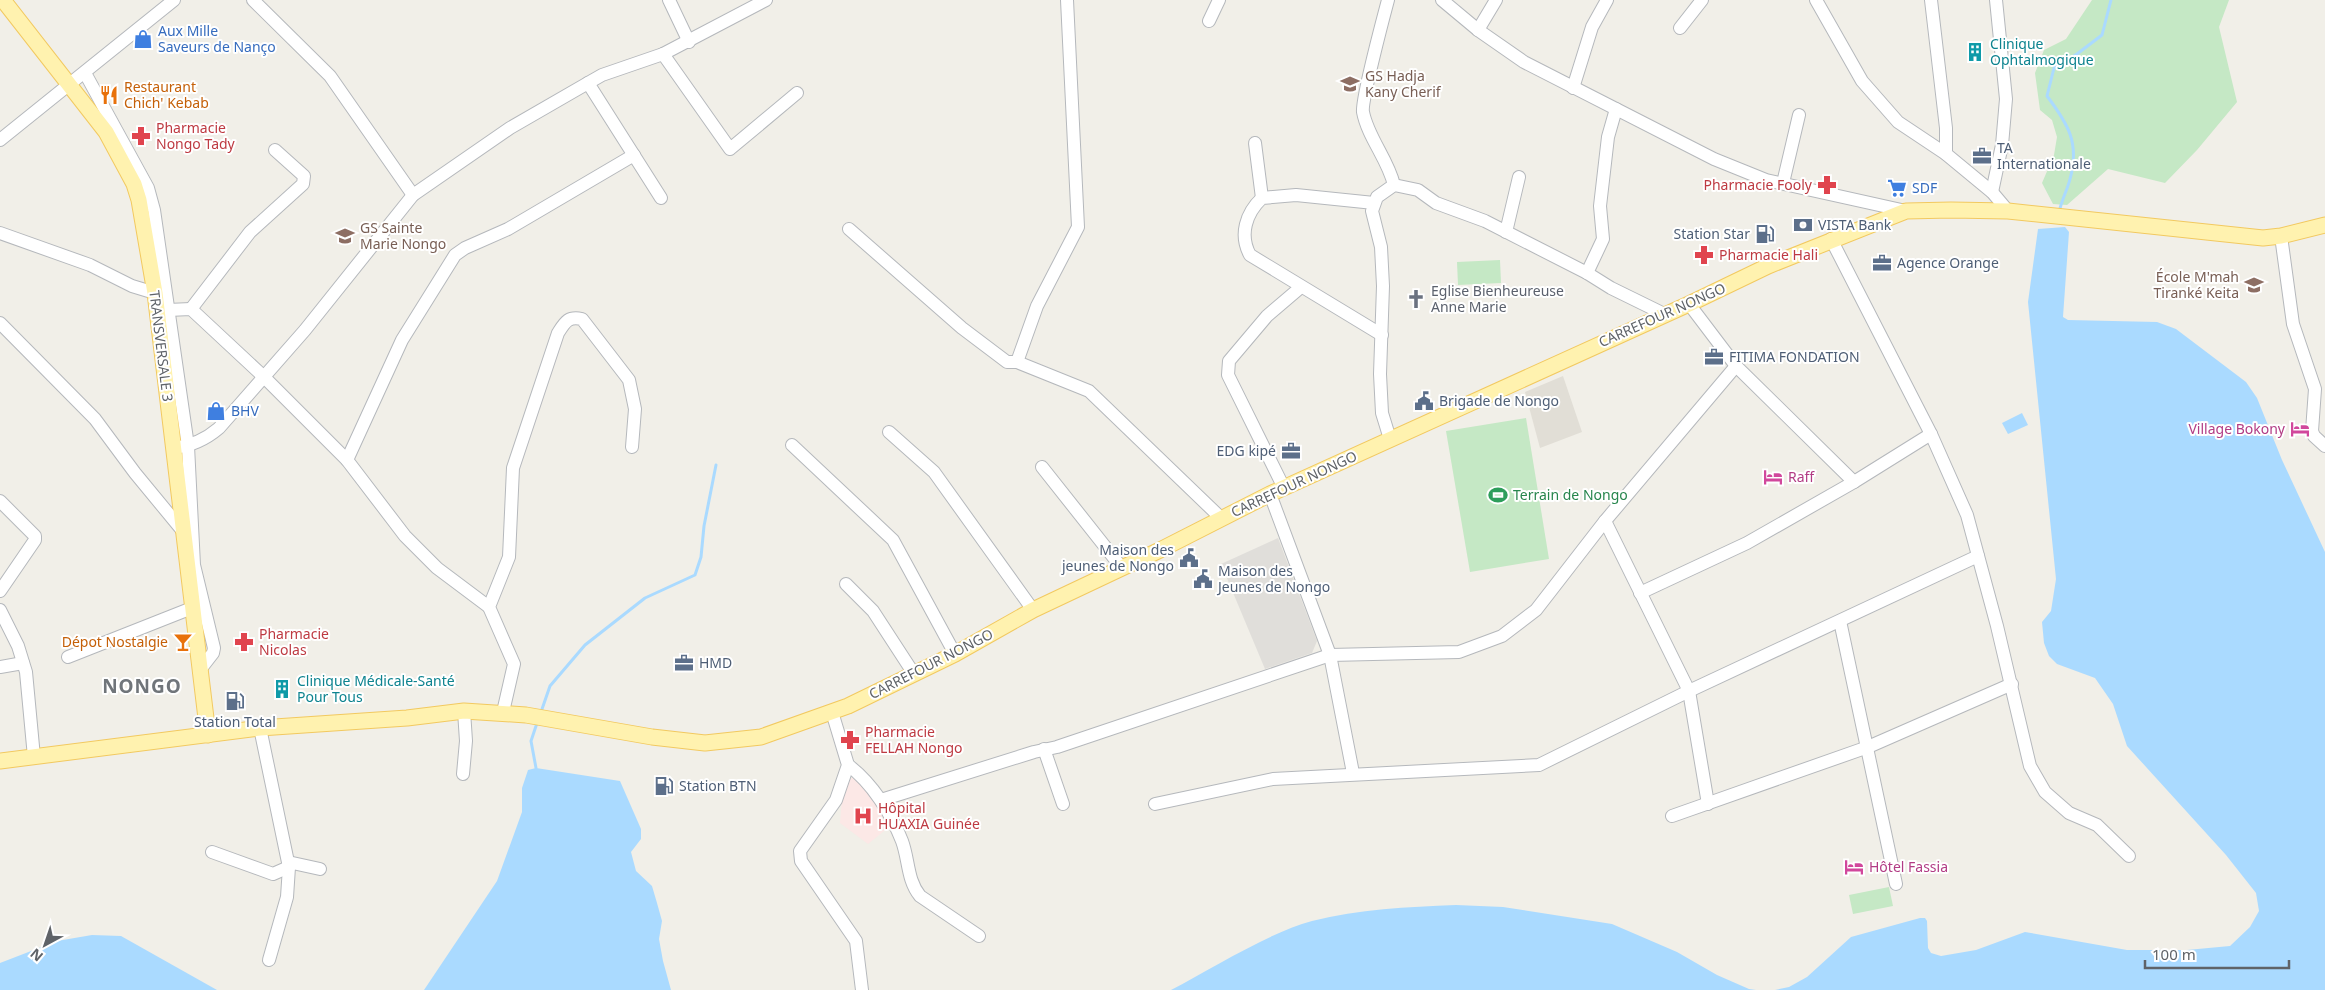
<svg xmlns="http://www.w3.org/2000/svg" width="2325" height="990" font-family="'Noto Sans',sans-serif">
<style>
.industrial{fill:#e0deda}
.education{fill:#e1ded6}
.medical{fill:#fce8e6}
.green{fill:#c5e8c5}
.water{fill:#aadaff}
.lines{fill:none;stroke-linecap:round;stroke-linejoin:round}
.stream{stroke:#aadaff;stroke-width:3}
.minor-casing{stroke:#b5b8bc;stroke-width:14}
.major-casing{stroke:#f2c960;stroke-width:17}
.minor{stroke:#fff;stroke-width:12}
.major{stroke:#fff2af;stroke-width:15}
.labels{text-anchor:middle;stroke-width:4;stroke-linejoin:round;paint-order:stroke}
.shop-label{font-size:14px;fill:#366cbe;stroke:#fff;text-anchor:start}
.culture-label{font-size:14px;fill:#0d838f;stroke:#fff;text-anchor:start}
.education-label{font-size:14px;fill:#785e54;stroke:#fff;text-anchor:start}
.food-label{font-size:14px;fill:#c56008;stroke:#fff;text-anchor:start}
.health-label{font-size:14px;fill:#be3a42;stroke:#fff;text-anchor:start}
.service-label{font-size:14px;fill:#4e5e75;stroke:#fff;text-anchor:start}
.worship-label{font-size:14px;fill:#5b616d;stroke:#fff;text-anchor:start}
.street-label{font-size:14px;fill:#5f6368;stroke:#fff}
.hotel-label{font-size:14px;fill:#b23c85;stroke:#fff;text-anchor:start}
.leisure-label{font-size:14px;fill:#27864d;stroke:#fff;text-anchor:start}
.district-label{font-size:19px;font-weight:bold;letter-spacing:1px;fill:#70757a;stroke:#fff}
</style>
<rect width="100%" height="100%" fill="#f1efe8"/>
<path class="industrial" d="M1278 538 1317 641 1312 653 1265 669 1221 564Z"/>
<path class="education" d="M1563 376 1582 432 1540 448 1525 392Z"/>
<path class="medical" d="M856 777 882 809 889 827 868 844 840 823 842 798 849 779Z"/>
<g class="green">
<path d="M2092 0H2229L2219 27 2237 102 2197 150 2165 183 2108 169 2067 205 2053 204 2042 183 2054 155 2057 137 2052 120 2040 110 2035 73 2044 50 2066 39Z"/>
<path d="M1500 260 1501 283 1458 285 1457 262Z"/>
<path d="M1526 418 1549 559 1470 572 1446 431Z"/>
<path d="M1889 887 1893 906 1853 914 1849 895Z"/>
</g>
<g class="water">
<path d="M2065 227 2069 232 2063 317 2068 320 2157 322 2176 329 2246 382 2257 398 2282 460 2325 552V990H1775L1789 987 1807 977 1851 937 1920 918H1925L1927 921 1928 948 1931 953 1941 956 1976 950 2025 932 2127 950H2187L2230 946 2250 927 2259 911 2256 893 2226 855 2127 746 2113 704 2095 678 2057 664 2049 656 2044 643 2042 622 2051 611 2056 579 2028 302 2038 229Z"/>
<path d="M2022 413 2028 425 2008 434 2002 423Z"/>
<path d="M536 768 620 781 641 829V839L631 852 636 871 652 886 657 903 662 921 659 939 663 961 671 990H424L497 881 522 812V788L528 770Z"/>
<path d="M1456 905 1503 907 1612 924 1677 952 1717 975 1749 989 1756 990H1171C1213 968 1268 933 1312 921 1359 909 1407 907 1456 905Z"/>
<path d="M92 935 121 936 217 990H0V963L57 941Z"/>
</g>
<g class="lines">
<g class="stream">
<path d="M2059 213C2061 201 2067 191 2070 179 2080 143 2068 124 2047 96L2054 68 2077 54 2102 35 2111 0"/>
<path d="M541 712 550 686 585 645 645 598 695 575 701 557 704 526 716 465"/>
<path d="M536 768 531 741 537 723"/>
</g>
<g class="minor-casing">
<g id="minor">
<path d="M253 0 330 76 413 195"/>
<path d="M669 0 689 42"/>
<path d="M1388 0C1384 15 1361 102 1363 112 1368 138 1388 159 1394 185"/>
<path d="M1442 0 1478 30 1524 62 1714 159 1766 180 1906 211"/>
<path d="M1816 0 1862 81 1898 122 1946 154 1992 192 2008 211"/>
<path d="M1931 0 1946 128V154"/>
<path d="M1209 21 1219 0"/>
<path d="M1680 28 1702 0"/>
<path d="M1478 30 1496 0"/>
<path d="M663 54 730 149 797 93"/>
<path d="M85 73 148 188 154 210 188 446 194 565 214 648 213 653 199 671"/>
<path d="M588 83 661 198"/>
<path d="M1573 88 1592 27 1607 0"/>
<path d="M0 140 174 0"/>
<path d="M1255 143 1262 198"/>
<path d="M1783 183 1799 115"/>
<path d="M1992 192 2002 145 2006 99 1996 0"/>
<path d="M1374 203 1296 195 1262 198C1246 213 1239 235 1250 255L1382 335"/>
<path d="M849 229 962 328 1007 362H1017L1089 391 1222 519"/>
<path d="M1506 232 1519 177"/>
<path d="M0 233 90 265 132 286 155 293"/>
<path d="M2281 236 2293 324 2315 389 2312 431 2314 436 2325 446"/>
<path d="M1831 239 1931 434 1967 515 1997 626 2030 766 2045 792 2069 813 2097 825 2129 856"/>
<path d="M1587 273 1603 239 1600 206 1608 137 1616 109"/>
<path d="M1689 304 1736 366 1854 482"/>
<path d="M191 309 250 232 303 184 304 176 275 150"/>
<path d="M168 310 191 309 264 377 347 460 405 536 437 568 489 607"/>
<path d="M0 323 95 419 135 473 182 530"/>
<path d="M1017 362 1037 306 1078 227 1067 0"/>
<path d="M889 432 934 472 1033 610"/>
<path d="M1390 439 1382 413 1380 374 1383 286 1381 247 1372 211 1377 197 1394 185 1418 190 1436 203 1485 221 1587 273 1611 288 1664 314"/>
<path d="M792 445 893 540 955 654"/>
<path d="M174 448C191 446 205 440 219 428L305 330 413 195 510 128 588 83 602 75 663 54 766 0"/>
<path d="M347 460 402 340 455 255 465 248 508 229 634 155"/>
<path d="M1042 467 1122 568"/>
<path d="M1284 488 1228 375 1229 361 1267 316 1301 287"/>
<path d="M1270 494 1330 655 1353 773"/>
<path d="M0 501 35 536V540L0 591"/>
<path d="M1605 521 1689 691 1708 804"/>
<path d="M846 584 873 611 914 674"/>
<path d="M1640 593 1747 543 1854 482 1931 434"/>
<path d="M0 610 18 646 26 672 34 757"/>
<path d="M1840 621 1896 884"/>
<path d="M68 657 192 608"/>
<path d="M0 667 23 663"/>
<path d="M503 712 514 664 489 607 509 557 513 468 558 333C565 322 568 316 582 319L629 380 635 409 632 447"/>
<path d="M832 712 848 765 836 800 800 851 801 861 856 941 862 990"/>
<path d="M1044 749 1063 804"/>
<path d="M848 765C872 783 891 813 902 841 909 860 907 880 920 896L979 936"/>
<path d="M463 774 466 741 464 711"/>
<path d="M881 800 1034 752 1057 747 1330 655 1459 652 1502 636 1536 610 1605 521 1736 366"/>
<path d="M1155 804 1273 779 1539 765 1689 691 1978 556"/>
<path d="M1672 816 1868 747 2012 684"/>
<path d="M212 852 273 874 289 867 260 728"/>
<path d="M288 862 320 869"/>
<path d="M269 960 287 897 289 867"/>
</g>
</g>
<g class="major-casing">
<g id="major">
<path d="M3 0 106 132 134 184 139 200 155 293 208 735"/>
<path d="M0 761 260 728 407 718 464 711 526 715 652 737 705 743 761 737 848 706 955 654 1033 610 1160 550 1270 494 1689 304 1768 266 1906 211 1951 210 2008 211 2263 238 2281 236 2325 225"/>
</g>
</g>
<use href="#minor" class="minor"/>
<use href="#major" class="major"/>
</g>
<defs>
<g id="shop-bare" transform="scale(1.5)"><path d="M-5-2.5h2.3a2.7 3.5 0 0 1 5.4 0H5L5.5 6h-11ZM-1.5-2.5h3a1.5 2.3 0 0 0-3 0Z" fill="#3f7fe0" stroke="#fff" stroke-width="2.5" paint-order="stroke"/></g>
<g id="building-bare" transform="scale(1.5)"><path d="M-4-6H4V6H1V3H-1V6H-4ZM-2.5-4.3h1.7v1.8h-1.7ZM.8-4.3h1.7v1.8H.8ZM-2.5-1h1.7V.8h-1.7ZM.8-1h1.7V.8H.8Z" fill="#0f9aa8" stroke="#fff" stroke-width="2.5" paint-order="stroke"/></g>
<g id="school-bare" transform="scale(1.5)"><path d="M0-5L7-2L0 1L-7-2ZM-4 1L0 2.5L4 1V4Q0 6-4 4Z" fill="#8d6e63" stroke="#fff" stroke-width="2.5" paint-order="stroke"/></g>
<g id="restaurant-bare" transform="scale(1.5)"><path d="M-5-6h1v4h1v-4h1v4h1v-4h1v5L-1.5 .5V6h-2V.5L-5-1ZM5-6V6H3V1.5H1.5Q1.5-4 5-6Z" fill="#e8710a" stroke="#fff" stroke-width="2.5" paint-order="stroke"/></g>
<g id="pharmacy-bare" transform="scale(1.5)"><path d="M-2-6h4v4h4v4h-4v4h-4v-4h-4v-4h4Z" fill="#e0444e" stroke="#fff" stroke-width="2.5" paint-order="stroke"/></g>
<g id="office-bare" transform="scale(1.5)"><path d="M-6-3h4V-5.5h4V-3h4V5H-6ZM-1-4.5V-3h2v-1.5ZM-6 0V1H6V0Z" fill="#5c6f8a" stroke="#fff" stroke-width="2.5" paint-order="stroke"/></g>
<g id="supermarket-bare" transform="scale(1.5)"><path d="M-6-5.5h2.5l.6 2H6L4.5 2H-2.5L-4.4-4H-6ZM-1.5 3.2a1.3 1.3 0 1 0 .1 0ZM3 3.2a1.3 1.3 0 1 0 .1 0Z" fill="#3f7fe0" stroke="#fff" stroke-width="2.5" paint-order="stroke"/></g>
<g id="bank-bare" transform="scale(1.5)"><path d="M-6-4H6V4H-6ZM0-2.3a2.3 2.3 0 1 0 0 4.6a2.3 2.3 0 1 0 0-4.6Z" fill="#5c6f8a" stroke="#fff" stroke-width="2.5" paint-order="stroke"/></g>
<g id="fuel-bare" transform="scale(1.5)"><path d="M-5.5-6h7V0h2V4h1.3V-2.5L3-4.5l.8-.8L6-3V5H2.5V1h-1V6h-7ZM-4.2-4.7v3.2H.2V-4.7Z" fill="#5c6f8a" stroke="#fff" stroke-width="2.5" paint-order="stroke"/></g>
<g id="church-bare" transform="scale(1.5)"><path d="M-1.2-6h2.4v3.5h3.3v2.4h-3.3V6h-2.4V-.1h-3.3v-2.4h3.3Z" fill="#6b7280" stroke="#fff" stroke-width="2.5" paint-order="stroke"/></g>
<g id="civic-bare" transform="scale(1.5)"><path d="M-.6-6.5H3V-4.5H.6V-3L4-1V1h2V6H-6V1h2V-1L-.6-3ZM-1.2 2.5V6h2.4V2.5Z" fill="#5c6f8a" stroke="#fff" stroke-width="2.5" paint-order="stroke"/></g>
<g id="hotel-bare" transform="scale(1.5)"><path d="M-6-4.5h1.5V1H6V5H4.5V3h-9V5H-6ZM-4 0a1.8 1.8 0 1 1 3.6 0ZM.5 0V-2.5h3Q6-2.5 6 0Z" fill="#d1479c" stroke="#fff" stroke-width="2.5" paint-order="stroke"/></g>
<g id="stadium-bare" transform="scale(1.5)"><path d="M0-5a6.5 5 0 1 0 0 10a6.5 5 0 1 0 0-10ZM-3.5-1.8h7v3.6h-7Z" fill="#2e9e5b" stroke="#fff" stroke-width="2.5" paint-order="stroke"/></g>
<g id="bar-bare" transform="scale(1.5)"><path d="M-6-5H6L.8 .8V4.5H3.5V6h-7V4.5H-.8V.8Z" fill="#e8710a" stroke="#fff" stroke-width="2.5" paint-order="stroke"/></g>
<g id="hospital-bare" transform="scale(1.5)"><path d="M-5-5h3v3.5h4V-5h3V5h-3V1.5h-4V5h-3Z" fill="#e0444e" stroke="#fff" stroke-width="2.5" paint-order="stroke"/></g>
</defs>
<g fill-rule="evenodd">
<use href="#shop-bare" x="143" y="39"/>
<use href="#building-bare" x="1975" y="52"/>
<use href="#school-bare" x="1350" y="84"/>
<use href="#restaurant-bare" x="109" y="95"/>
<use href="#pharmacy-bare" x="141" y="136"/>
<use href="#office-bare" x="1982" y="156"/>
<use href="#pharmacy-bare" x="1827" y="185"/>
<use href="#supermarket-bare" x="1897" y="188"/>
<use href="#bank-bare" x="1803" y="225"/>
<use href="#fuel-bare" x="1765" y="234"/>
<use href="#school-bare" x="345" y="236"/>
<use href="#pharmacy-bare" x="1704" y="255"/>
<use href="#office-bare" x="1882" y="263"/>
<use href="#school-bare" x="2254" y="285"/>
<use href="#church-bare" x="1416" y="299"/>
<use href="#office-bare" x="1714" y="357"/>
<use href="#civic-bare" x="1424" y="401"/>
<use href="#shop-bare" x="216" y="411"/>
<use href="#hotel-bare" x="2300" y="429"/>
<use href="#office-bare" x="1291" y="451"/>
<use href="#hotel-bare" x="1773" y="477"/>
<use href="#stadium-bare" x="1498" y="495"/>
<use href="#civic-bare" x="1189" y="558"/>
<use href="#civic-bare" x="1203" y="579"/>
<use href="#bar-bare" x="183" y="642"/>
<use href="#pharmacy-bare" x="244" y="642"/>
<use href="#office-bare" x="684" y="663"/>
<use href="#building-bare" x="282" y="689"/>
<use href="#fuel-bare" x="235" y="701"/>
<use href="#pharmacy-bare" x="850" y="740"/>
<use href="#fuel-bare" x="664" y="786"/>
<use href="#hospital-bare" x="863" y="816"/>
<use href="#hotel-bare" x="1854" y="867"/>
</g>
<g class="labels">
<g class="shop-label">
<text x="158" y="36">Aux Mille<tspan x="158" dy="16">Saveurs de Nanço</tspan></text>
<text x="1912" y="193">SDF</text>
<text x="231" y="416">BHV</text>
</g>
<g class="culture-label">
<text x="1990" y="49">Clinique<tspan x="1990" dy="16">Ophtalmogique</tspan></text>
<text x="297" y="686">Clinique Médicale-Santé<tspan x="297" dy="16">Pour Tous</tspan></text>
</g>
<g class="education-label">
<text x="1365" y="81">GS Hadja<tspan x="1365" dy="16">Kany Cherif</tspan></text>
<text x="360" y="233">GS Sainte<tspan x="360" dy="16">Marie Nongo</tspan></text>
<text x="2239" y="282" text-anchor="end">École M'mah<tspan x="2239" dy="16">Tiranké Keita</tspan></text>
</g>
<g class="food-label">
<text x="124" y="92">Restaurant<tspan x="124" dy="16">Chich' Kebab</tspan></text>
<text x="168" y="647" text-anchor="end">Dépot Nostalgie</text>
</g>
<g class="health-label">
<text x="156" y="133">Pharmacie<tspan x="156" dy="16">Nongo Tady</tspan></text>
<text x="1812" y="190" text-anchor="end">Pharmacie Fooly</text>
<text x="1719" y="260">Pharmacie Hali</text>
<text x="259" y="639">Pharmacie<tspan x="259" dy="16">Nicolas</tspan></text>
<text x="865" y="737">Pharmacie<tspan x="865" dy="16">FELLAH Nongo</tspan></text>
<text x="878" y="813">Hôpital<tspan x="878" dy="16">HUAXIA Guinée</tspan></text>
</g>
<g class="service-label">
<text x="1997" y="153">TA<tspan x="1997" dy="16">Internationale</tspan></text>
<text x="1818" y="230">VISTA Bank</text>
<text x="1750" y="239" text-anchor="end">Station Star</text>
<text x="1897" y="268">Agence Orange</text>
<text x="1729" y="362">FITIMA FONDATION</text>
<text x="1439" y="406">Brigade de Nongo</text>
<text x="1276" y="456" text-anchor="end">EDG kipé</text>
<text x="1174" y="555" text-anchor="end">Maison des<tspan x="1174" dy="16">jeunes de Nongo</tspan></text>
<text x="1218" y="576">Maison des<tspan x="1218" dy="16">Jeunes de Nongo</tspan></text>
<text x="699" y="668">HMD</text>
<text x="235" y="727" text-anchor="middle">Station Total</text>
<text x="679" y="791">Station BTN</text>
</g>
<g class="worship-label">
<text x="1431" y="296">Eglise Bienheureuse<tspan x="1431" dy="16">Anne Marie</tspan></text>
</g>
<g class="street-label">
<text transform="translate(1662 315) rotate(-24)" y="5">CARREFOUR NONGO</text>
<text transform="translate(161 346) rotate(83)" y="5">TRANSVERSALE 3</text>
<text transform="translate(1294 484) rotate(-25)" y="5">CARREFOUR NONGO</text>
<text transform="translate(931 664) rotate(-27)" y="5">CARREFOUR NONGO</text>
</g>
<g class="hotel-label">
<text x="2285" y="434" text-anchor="end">Village Bokony</text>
<text x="1788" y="482">Raff</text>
<text x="1869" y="872">Hôtel Fassia</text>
</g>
<g class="leisure-label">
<text x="1513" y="500">Terrain de Nongo</text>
</g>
<g class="district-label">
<text x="142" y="693">NONGO</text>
</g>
</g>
<g transform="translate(45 945) rotate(220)" stroke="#ffffff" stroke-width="4" paint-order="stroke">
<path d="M0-4L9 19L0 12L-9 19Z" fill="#5f6368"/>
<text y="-8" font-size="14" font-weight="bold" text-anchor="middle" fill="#5f6368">N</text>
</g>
<path d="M2145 960v8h144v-8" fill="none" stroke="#5f6368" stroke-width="2.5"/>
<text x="2152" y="960" font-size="15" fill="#5f6368" stroke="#ffffff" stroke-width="4" paint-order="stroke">100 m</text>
</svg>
